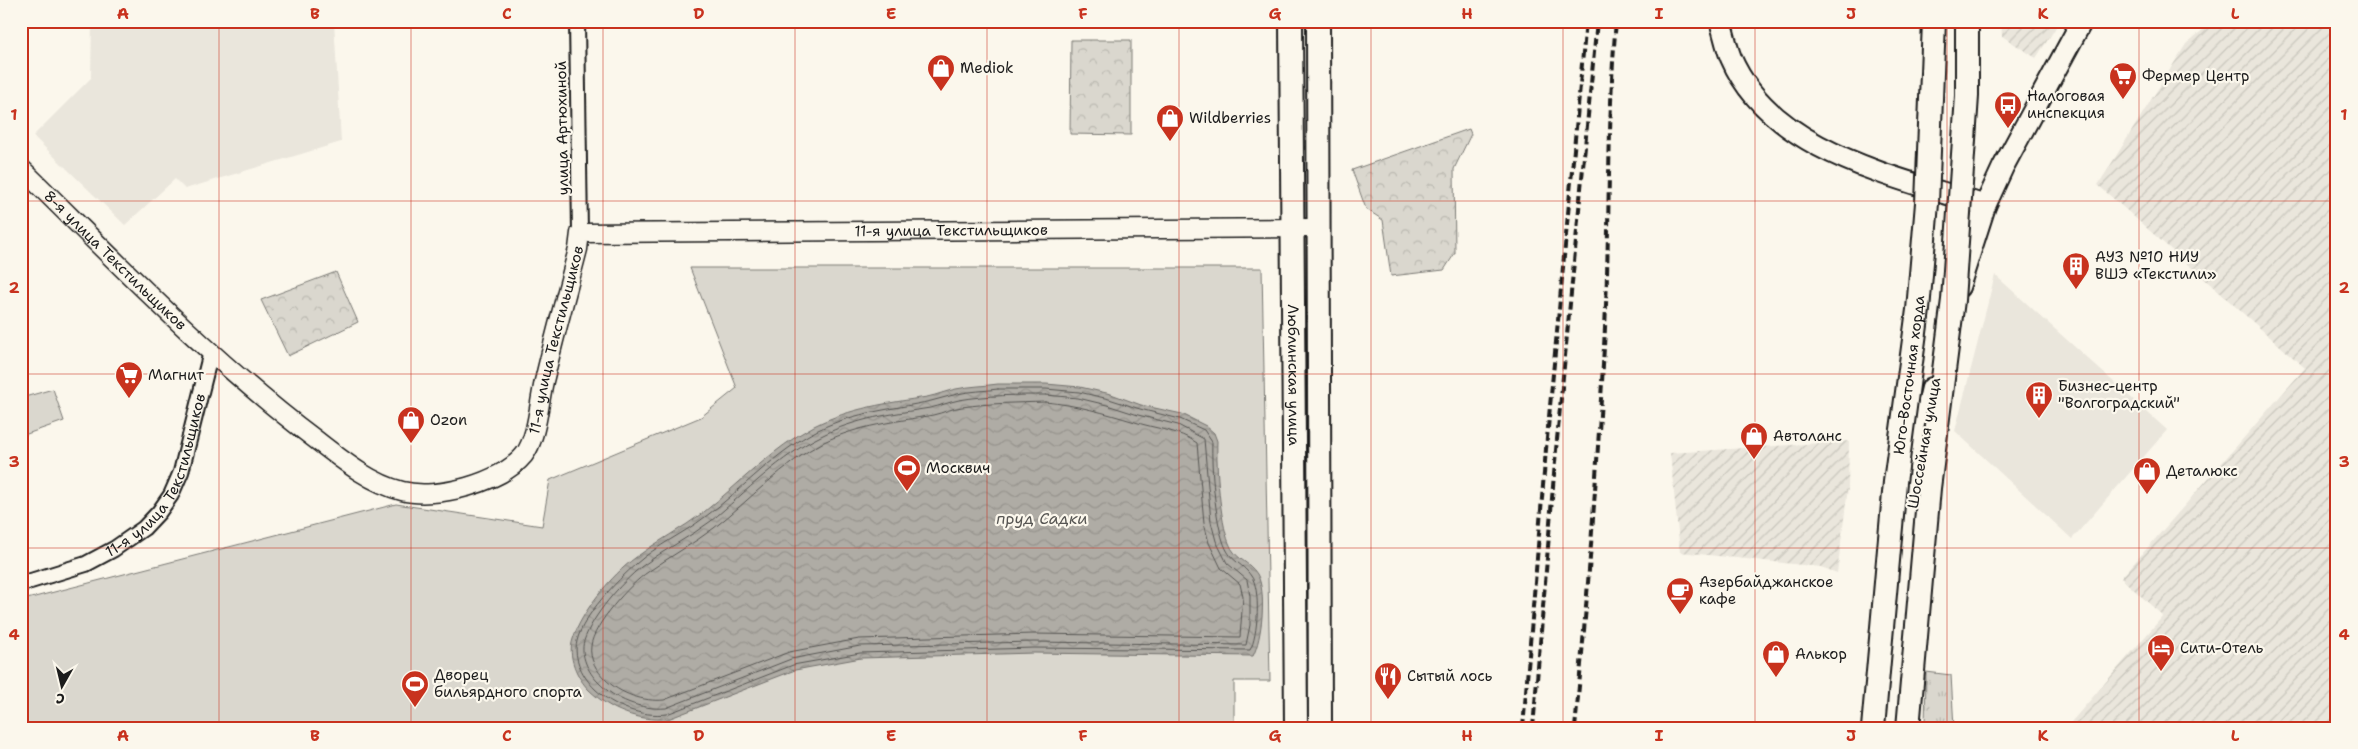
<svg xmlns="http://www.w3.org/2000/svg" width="2358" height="749" font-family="'Shantell Sans',sans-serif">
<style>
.built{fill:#eae6dc}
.industrial{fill:url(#industrial-furrows)}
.grass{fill:url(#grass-tufts);stroke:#7b7a75}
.forest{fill:url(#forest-crowns);stroke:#7b7a75}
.garden{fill:#dad7ce;stroke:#7b7a75}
.water{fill:url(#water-waves);stroke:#74726e}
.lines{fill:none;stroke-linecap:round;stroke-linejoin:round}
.shore{stroke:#575653;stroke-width:1}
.minor-casing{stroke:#1c1c1c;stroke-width:18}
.tertiary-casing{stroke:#1c1c1c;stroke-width:21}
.secondary-casing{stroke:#1c1c1c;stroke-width:24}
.primary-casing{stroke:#1c1c1c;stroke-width:26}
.minor{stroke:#fbf7ec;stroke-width:14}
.tertiary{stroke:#fbf7ec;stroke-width:18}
.secondary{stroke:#fbf7ec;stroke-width:20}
.primary{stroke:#fbf7ec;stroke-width:22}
.rail{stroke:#1c1c1c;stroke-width:4;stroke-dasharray:8 4;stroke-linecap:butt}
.primary-bridge-casing{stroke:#1c1c1c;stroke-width:26;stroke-linecap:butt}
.primary-bridge{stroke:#fbf7ec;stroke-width:22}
.grid{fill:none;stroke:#c8321e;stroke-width:1;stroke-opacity:0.55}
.labels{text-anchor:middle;stroke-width:4.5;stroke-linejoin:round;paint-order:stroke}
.poi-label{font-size:15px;fill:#1c1c1c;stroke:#fbf7ec;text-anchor:start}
.street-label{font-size:15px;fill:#1c1c1c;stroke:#fbf7ec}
.water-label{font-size:16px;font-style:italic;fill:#575653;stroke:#fbf7ec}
.neatline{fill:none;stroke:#c8321e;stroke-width:2}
.grid-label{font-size:16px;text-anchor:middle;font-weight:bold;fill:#c8321e}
</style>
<defs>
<pattern id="industrial-furrows" width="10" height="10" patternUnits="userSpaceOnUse" patternTransform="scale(1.25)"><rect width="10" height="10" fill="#eae6dc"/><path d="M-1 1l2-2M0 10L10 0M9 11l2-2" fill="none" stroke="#c8c5bc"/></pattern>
<pattern id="grass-tufts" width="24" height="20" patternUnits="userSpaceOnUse" patternTransform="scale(1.25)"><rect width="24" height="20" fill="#dad7ce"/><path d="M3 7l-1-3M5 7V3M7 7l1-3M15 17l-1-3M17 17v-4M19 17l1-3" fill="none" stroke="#bab8b0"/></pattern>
<pattern id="forest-crowns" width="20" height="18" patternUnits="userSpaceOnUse" patternTransform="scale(1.25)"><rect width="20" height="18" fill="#dad7ce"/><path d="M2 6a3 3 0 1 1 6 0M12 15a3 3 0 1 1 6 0" fill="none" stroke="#bab8b0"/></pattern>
<pattern id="water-waves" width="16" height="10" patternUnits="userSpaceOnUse" patternTransform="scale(1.25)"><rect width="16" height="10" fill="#afaca5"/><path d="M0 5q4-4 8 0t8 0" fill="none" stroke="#96938d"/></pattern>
</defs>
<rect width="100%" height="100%" fill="#fbf7ec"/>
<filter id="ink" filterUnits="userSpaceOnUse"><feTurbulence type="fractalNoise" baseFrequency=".02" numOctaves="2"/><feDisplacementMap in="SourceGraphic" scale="10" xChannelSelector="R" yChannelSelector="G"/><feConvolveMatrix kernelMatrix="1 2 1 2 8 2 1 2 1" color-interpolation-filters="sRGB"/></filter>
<g filter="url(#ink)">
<g class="built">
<path d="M92 21H334L341 142 185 189 175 179 125 225 33 136 91 78Z"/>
<path d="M1995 275 2167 430 2072 539 1955 431Z"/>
</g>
<g class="industrial">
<path d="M2001 21H2060L2036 58 2002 36Z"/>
<path d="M2213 21H2331L2337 26V728H2066L2163 616 2121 578 2305 368 2098 185 2186 44Z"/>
<path d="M1849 441 1848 488 1837 573 1821 567 1680 552 1670 453Z"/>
</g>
<path class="grass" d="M1926 672 1951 675 1954 728H1925Z"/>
<g class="forest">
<path d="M1071 40H1131V135L1070 134Z"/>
<path d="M1469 129 1471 134 1454 169 1455 253 1444 270 1391 276 1383 220 1366 209 1352 170Z"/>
<path d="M336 272 358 322 288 356 261 300Z"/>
</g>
<g class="garden">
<path d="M690 268H1262L1270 681H1234V728H21V644L27 599 396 504 542 526 550 480 701 417 737 388Z"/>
<path d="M53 389 64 421 21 436V398Z"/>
</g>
<path class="water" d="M998 384H1046L1080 387 1111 394 1141 405 1182 414 1206 426 1214 433 1217 441C1216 467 1220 521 1229 543 1235 560 1249 561 1257 574 1267 591 1262 639 1253 656L1034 653 861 658 795 670 668 719C638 721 611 711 589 690 577 678 567 656 573 639 581 612 612 575 635 558 657 541 682 529 704 512 740 483 773 448 814 426 850 408 888 403 927 397 937 395 946 391 956 389 970 386 984 386 998 384Z"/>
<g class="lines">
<g class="shore">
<path d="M998 389H1046L1079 392 1109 399 1140 409 1180 419 1204 430 1212 442C1211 468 1215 517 1223 541 1230 563 1241 561 1251 576 1261 588 1258 637 1250 650L1034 648 860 653 793 665 667 714C641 717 614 707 595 689 583 677 573 659 577 641 583 615 617 581 636 564 657 545 683 534 705 517 743 489 776 451 818 430 857 411 891 410 931 401 940 399 948 396 957 394 970 391 985 391 998 389Z"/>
<path d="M1046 395 1078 398 1107 405 1138 415 1178 425 1204 439 1211 522 1216 541 1227 563 1247 580 1250 596V625L1246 645 1034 642 860 646 791 659 666 708C641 710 615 700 598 682 588 672 580 655 584 641 592 616 621 583 641 567 663 550 689 538 711 521 746 492 780 456 821 436 856 418 892 414 930 408 940 406 949 402 959 400 988 395 1017 395 1046 395Z"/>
<path d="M1045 402C1077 405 1105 413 1135 422 1156 429 1179 430 1197 443L1204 523 1209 543 1221 568 1240 584 1243 597 1240 637 1034 634 859 639 789 652 664 700C644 702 620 694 605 679 597 671 589 659 591 646 593 625 630 584 648 572 669 557 693 544 714 528 750 500 783 463 824 442 859 425 895 422 933 415 943 413 952 408 962 407 990 403 1017 403 1045 402Z"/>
</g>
<g class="minor-casing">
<g id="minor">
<path d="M577 21 580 233"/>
<path id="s1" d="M21 584 86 564 114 549 144 528 159 512 171 495 181 472 211 352"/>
</g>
</g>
<g class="tertiary-casing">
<g id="tertiary">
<path id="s2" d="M21 168C116 261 209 359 315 439 341 459 370 483 402 491 436 500 501 483 524 455 538 437 539 399 545 377 555 334 567 292 578 249L580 233 1318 228"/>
</g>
</g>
<g class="secondary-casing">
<g id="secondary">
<path d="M1720 21C1724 33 1726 46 1731 58 1772 153 1896 176 1985 206"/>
<path d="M1959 287 1985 206 2003 167 2082 21"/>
<path d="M1890 728C1902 615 1905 498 1932 388"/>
</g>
</g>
<g class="primary-casing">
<g id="primary">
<path id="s3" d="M1291 21 1296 728"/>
<path d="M1318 21 1320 728"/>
</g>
</g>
<use href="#minor" class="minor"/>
<use href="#tertiary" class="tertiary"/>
<use href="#secondary" class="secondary"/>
<use href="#primary" class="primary"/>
<g class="rail">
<path d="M1523 728 1546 449 1586 21"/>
<path d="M1533 728 1556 450 1597 21"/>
<path d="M1575 728C1588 595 1598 461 1605 328 1610 225 1607 123 1616 21"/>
</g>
<g class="primary-bridge-casing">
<g id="primary-bridge">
<path id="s4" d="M1873 728 1895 482 1918 310 1927 203 1934 21"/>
<path d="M1908 728 1929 488 1953 300 1967 96V21"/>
</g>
</g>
<use href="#primary-bridge" class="primary-bridge"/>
</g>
</g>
<path class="grid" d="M219 21V728M411 21V728M603 21V728M795 21V728M987 21V728M1179 21V728M1371 21V728M1563 21V728M1755 21V728M1947 21V728M2139 21V728M21 201H2337M21 374H2337M21 548H2337"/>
<defs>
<g id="shop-pin" transform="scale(1.4375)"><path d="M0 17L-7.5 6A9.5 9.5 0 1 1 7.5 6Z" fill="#c8321e" stroke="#fbf7ec"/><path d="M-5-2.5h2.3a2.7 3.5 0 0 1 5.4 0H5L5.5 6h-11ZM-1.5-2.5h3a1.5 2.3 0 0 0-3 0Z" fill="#fff"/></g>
<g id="supermarket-pin" transform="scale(1.4375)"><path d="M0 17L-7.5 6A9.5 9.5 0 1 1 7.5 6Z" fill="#c8321e" stroke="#fbf7ec"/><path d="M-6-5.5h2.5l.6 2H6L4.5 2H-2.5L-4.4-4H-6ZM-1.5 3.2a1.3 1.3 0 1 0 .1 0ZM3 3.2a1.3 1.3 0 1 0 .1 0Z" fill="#fff"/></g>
<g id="bus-pin" transform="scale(1.4375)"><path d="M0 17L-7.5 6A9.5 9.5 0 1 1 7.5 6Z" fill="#c8321e" stroke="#fbf7ec"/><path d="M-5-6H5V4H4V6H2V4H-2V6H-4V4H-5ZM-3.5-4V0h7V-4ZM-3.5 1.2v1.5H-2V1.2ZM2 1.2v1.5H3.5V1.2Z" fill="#fff"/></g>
<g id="building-pin" transform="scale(1.4375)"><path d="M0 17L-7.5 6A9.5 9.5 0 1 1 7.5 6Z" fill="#c8321e" stroke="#fbf7ec"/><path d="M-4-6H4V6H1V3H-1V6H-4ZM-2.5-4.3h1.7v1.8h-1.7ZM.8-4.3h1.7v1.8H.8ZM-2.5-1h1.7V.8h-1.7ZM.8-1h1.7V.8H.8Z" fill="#fff"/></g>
<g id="stadium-pin" transform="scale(1.4375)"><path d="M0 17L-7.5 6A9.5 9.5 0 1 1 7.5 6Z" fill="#c8321e" stroke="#fbf7ec"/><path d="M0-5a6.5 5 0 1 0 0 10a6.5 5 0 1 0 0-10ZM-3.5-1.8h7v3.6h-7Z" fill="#fff"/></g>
<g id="cafe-pin" transform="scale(1.4375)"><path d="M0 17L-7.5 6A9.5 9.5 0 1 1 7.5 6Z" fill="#c8321e" stroke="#fbf7ec"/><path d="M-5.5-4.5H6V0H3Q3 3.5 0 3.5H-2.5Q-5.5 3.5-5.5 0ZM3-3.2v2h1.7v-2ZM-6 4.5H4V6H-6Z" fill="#fff"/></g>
<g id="hotel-pin" transform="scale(1.4375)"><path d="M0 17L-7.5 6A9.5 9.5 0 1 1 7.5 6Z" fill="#c8321e" stroke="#fbf7ec"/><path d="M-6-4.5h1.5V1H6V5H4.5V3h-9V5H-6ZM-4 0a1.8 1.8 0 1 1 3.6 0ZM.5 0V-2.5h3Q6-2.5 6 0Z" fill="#fff"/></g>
<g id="restaurant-pin" transform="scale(1.4375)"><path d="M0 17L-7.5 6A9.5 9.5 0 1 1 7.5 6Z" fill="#c8321e" stroke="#fbf7ec"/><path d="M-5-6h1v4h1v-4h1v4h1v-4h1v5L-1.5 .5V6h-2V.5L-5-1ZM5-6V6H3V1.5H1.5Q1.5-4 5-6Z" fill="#fff"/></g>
</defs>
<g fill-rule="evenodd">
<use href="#shop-pin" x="941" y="68"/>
<use href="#supermarket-pin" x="2123" y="76"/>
<use href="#bus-pin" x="2008" y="105"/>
<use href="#shop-pin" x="1170" y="118"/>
<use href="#building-pin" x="2076" y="266"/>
<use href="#supermarket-pin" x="129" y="375"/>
<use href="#building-pin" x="2039" y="395"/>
<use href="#shop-pin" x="411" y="420"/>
<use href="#shop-pin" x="1754" y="436"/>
<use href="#stadium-pin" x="907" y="468"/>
<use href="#shop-pin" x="2147" y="471"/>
<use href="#cafe-pin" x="1680" y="591"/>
<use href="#hotel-pin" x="2161" y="648"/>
<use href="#shop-pin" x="1776" y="654"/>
<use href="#restaurant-pin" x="1388" y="676"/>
<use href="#stadium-pin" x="415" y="684"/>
</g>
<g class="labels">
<g class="poi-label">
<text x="960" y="73">Mediok</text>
<text x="2142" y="81">Фермер Центр</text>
<text x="2027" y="101">Налоговая<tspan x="2027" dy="17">инспекция</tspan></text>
<text x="1189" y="123">Wildberries</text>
<text x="2095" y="262">АУЗ №10 НИУ<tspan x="2095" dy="17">ВШЭ «Текстили»</tspan></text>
<text x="148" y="380">Магнит</text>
<text x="2058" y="391">Бизнес-центр<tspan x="2058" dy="17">"Волгоградский"</tspan></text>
<text x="430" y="425">Ozon</text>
<text x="1773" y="441">Автоланс</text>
<text x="926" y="473">Москвич</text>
<text x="2166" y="476">Деталюкс</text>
<text x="1699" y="587">Азербайджанское<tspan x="1699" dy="17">кафе</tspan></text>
<text x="2180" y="653">Сити-Отель</text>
<text x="1795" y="659">Алькор</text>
<text x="434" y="680">Дворец<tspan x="434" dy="17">бильярдного спорта</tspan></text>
<text x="1407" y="681">Сытый лось</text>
</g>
<g class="street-label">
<text transform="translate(562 128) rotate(-91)" y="5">улица Артюхиной</text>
<text dy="5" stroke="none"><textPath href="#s2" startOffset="1235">11-я улица Текстильщиков</textPath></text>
<text dy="5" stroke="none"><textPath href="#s2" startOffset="132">8-я улица Текстильщиков</textPath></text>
<text dy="5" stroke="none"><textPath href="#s2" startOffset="754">11-я улица Текстильщиков</textPath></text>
<text dy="5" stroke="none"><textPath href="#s3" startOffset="354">Люблинская улица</textPath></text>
<text dy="5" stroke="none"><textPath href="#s4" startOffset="355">Юго-Восточная хорда</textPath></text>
<text transform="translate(1924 443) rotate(-80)" y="5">Шоссейная улица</text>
<text dy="5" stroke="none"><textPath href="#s1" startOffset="188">11-я улица Текстильщиков</textPath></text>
</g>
<g class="water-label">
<text x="1042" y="524">пруд Садки</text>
</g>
</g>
<rect width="2358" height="749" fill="none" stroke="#fbf7ec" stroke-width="55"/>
<g transform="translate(62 686) rotate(188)" stroke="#fbf7ec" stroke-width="4" paint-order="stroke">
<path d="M0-4L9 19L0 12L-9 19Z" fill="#1c1c1c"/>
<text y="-8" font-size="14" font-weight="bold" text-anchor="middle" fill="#1c1c1c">С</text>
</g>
<rect x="28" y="28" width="2302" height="694" class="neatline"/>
<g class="grid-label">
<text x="123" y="19">A</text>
<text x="315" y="19">B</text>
<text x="507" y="19">C</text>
<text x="699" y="19">D</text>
<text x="891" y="19">E</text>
<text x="1083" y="19">F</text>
<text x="1275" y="19">G</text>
<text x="1467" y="19">H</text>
<text x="1659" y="19">I</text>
<text x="1851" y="19">J</text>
<text x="2043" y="19">K</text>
<text x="2235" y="19">L</text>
<text x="14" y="120">1</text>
<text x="2344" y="120">1</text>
<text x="14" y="293">2</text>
<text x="2344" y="293">2</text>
<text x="14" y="467">3</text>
<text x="2344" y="467">3</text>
<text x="14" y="640">4</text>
<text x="2344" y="640">4</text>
<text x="123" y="741">A</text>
<text x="315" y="741">B</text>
<text x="507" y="741">C</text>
<text x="699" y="741">D</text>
<text x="891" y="741">E</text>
<text x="1083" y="741">F</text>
<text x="1275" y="741">G</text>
<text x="1467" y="741">H</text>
<text x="1659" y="741">I</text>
<text x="1851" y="741">J</text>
<text x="2043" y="741">K</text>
<text x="2235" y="741">L</text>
</g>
</svg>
